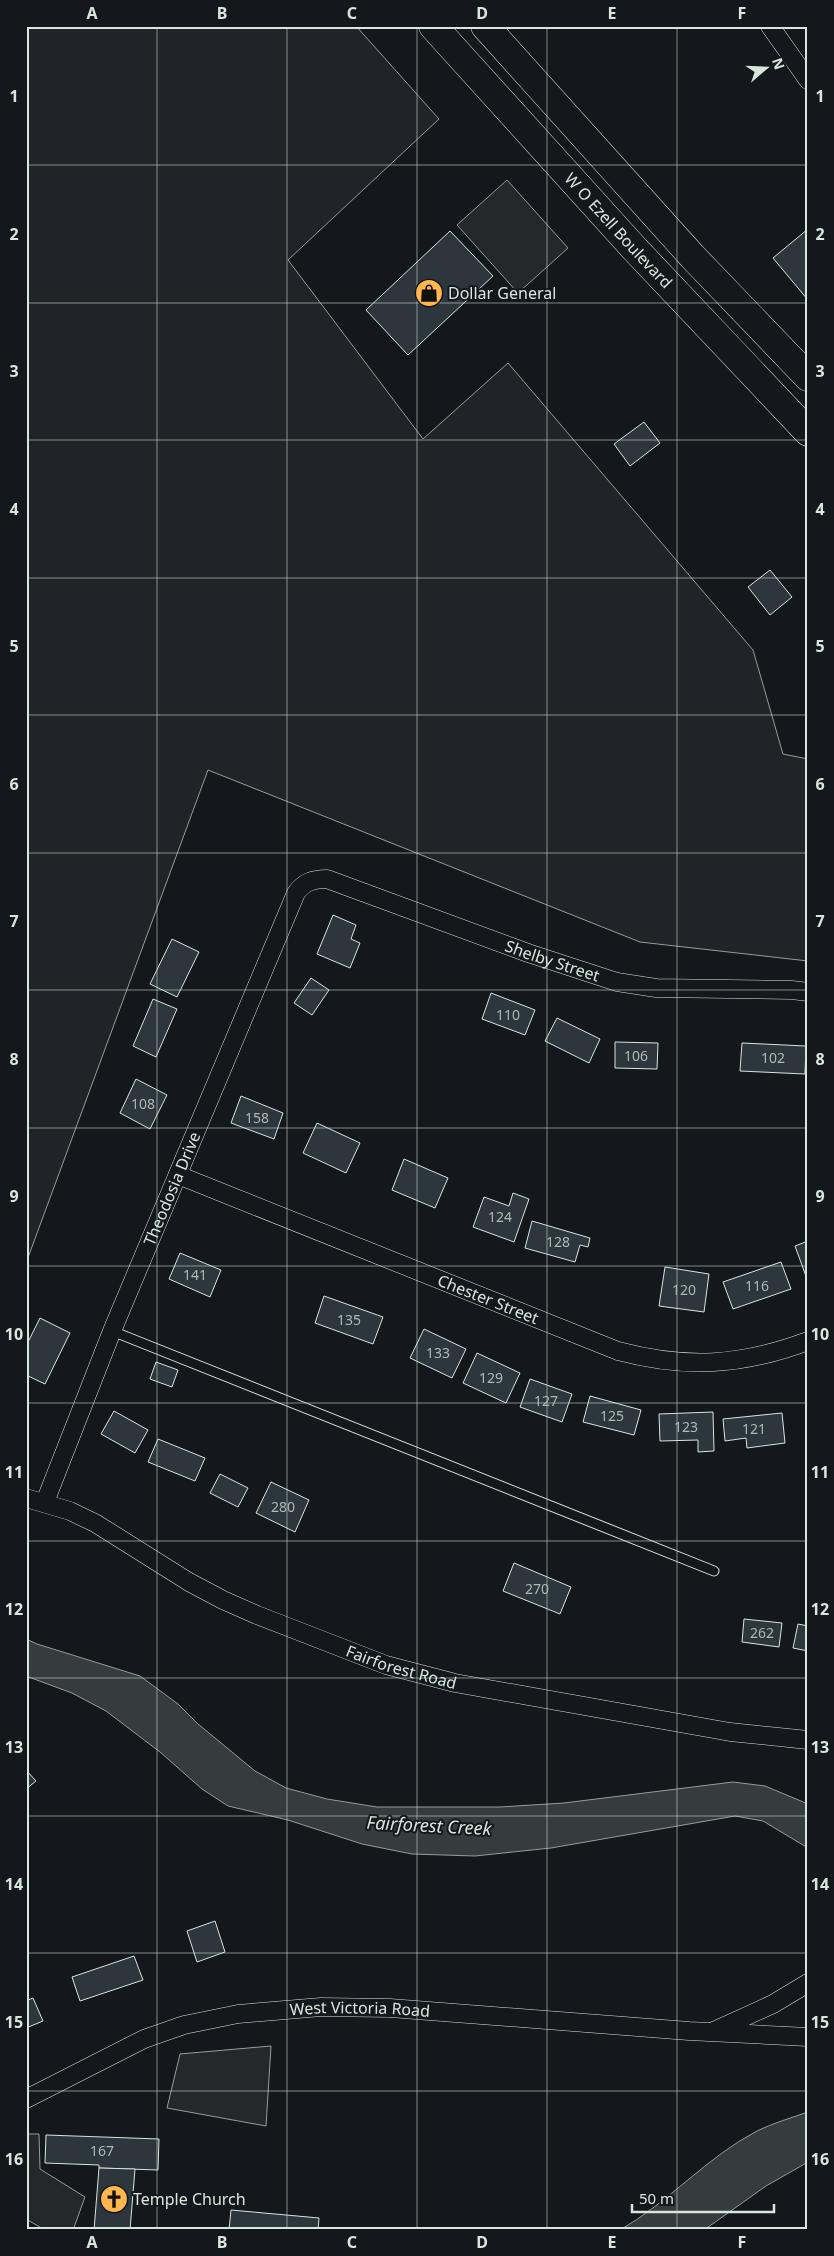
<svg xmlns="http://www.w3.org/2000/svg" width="834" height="2256" font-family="'Noto Sans',sans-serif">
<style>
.green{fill:#202428;stroke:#939e99}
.parking{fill:#24282b;stroke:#939e99}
.water{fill:#363b3e;stroke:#939e99}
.building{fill:#2c363c;stroke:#d8e6dc}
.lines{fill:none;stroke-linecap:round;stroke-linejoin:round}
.service-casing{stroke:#d8e6dc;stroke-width:11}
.minor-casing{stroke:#d8e6dc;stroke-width:19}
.primary-casing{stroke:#d8e6dc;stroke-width:29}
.service{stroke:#14181c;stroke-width:9}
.minor{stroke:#14181c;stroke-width:18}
.primary{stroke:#14181c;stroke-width:28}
.grid{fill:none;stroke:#d8e6dc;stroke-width:1;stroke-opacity:0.55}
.labels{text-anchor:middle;stroke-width:4;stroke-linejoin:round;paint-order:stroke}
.number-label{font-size:14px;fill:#adbab4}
.street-label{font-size:16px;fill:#d8e6dc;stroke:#14181c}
.poi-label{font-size:16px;fill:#d8e6dc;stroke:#14181c;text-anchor:start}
.water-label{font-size:18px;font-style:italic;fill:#d8e6dc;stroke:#14181c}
.neatline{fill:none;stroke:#d8e6dc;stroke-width:2}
.grid-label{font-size:16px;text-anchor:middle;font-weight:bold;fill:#d8e6dc}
</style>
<rect width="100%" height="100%" fill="#14181c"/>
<path class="green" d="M26 26H356L439 119 288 260 423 439 508 363 753 650 783 754 808 759V961L640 942 208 770 26 1263Z"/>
<g class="parking">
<path d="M507 180 568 248 518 293 457 225Z"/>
<path d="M271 2046 266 2126 167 2108 180 2054Z"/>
<path d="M26 2134H39L40 2169 85 2197 73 2230H45L26 2219Z"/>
</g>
<g class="water">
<path d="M26 1639 37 1644 140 1676 178 1704 198 1724 255 1771 286 1788 327 1799 377 1807H500L564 1803 733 1782 765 1786 808 1804V1848L763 1821 735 1816 551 1848 475 1856 412 1854 362 1844 288 1820 228 1806 202 1789 160 1752 106 1711 72 1693 26 1676Z"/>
<path d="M808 2112V2162L766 2186 704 2230H620C669 2202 707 2157 757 2131 773 2123 791 2118 808 2112Z"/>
</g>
<g class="building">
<path d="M808 229V300L773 258Z"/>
<path d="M450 231 493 276 408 355 366 310Z"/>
<path d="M644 422 660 443 630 466 614 444Z"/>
<path d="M770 570 792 597 770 615 748 587Z"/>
<path d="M333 915 356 925 351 939 360 943 350 968 317 954Z"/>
<path d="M172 939 199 952 177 997 150 984Z"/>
<path d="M311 978 329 990 312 1015 294 1003Z"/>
<path d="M491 993 535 1010 525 1035 482 1019Z"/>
<path d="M153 999 177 1009 156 1057 133 1046Z"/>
<path d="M557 1018 600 1039 589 1063 545 1041Z"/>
<path d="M615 1042 658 1043 657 1069 615 1068Z"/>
<path d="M742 1043 806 1046 805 1074 740 1071Z"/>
<path d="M136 1079 167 1095 150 1129 120 1113Z"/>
<path d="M241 1096 283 1113 274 1139 231 1123Z"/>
<path d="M317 1123 360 1143 346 1173 303 1153Z"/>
<path d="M404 1159 448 1178 435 1208 392 1190Z"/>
<path d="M513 1193 529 1199 514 1242 473 1227 484 1197 509 1206Z"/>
<path d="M532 1221 590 1238 588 1247 580 1245 575 1262 525 1248Z"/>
<path d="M808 1241V1278L807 1279 795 1246Z"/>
<path d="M180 1253 221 1270 210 1297 169 1279Z"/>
<path d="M781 1262 791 1289 733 1309 723 1282Z"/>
<path d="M665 1267 709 1274 704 1312 659 1306Z"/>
<path d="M324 1296 383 1317 373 1344 315 1323Z"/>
<path d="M40 1318 70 1333 45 1384 26 1375V1346Z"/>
<path d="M424 1329 466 1349 452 1378 410 1358Z"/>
<path d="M477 1353 520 1373 506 1403 463 1383Z"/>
<path d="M156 1362 178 1370 172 1387 150 1379Z"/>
<path d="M530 1379 572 1394 562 1422 520 1407Z"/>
<path d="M590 1396 641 1410 634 1435 583 1422Z"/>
<path d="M114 1411 148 1430 135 1453 101 1434Z"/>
<path d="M713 1412 714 1451 698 1452V1440L660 1441 659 1414Z"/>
<path d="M782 1413 785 1443 747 1448 746 1438 725 1441 723 1419Z"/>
<path d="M158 1439 205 1458 195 1481 148 1462Z"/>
<path d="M220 1474 248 1488 238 1507 210 1493Z"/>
<path d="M271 1482 309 1500 295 1532 256 1513Z"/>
<path d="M514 1563 571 1587 560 1614 503 1591Z"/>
<path d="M744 1619 782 1623 779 1647 742 1642Z"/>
<path d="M798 1624 808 1626V1651L793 1648Z"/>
<path d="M26 1770 36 1781 26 1789Z"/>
<path d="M215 1921 225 1952 197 1962 187 1931Z"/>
<path d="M134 1956 143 1980 80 2001 72 1977Z"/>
<path d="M33 1998 43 2021 26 2028V2001Z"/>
<path d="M46 2135 159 2139 158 2170 99 2168V2165L45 2163Z"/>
<path d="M99 2168 135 2169 130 2230H94Z"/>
<path d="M231 2210 319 2218 318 2230H229Z"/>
</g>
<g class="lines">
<g class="service-casing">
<path id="service" d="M112 1331 714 1571"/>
</g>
<g class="minor-casing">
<g id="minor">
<path d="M770 26 808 80"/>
<path id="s1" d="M178 1175 618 1351C686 1369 741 1366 808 1341"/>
<path id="s2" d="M26 1498 70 1511 95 1523 189 1582 223 1600 257 1615 386 1665 455 1683 730 1732 808 1740"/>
<path id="s3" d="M45 1502 112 1331 296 893C304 882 313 879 327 879L528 953 617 982 656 988 792 990 808 992"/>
<path d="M714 2031 773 2004 808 1983"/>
<path id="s4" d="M26 2099 144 2039 184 2025 238 2014 321 2007 390 2008 689 2031 808 2037"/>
</g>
</g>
<g class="primary-casing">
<g id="primary">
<path id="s5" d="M433 26 633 247 808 432"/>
<path d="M485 26 692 256 808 377"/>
</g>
</g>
<use href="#service" class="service"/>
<use href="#minor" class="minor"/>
<use href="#primary" class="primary"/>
</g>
<path class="grid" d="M157 26V2230M287 26V2230M417 26V2230M547 26V2230M677 26V2230M26 165H808M26 303H808M26 440H808M26 578H808M26 715H808M26 853H808M26 990H808M26 1128H808M26 1266H808M26 1403H808M26 1541H808M26 1678H808M26 1816H808M26 1953H808M26 2091H808"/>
<defs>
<g id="shop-disc" transform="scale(1.4375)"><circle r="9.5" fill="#ffb74d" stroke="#14181c"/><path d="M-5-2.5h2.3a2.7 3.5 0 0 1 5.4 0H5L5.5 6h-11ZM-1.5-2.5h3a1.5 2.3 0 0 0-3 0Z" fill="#111"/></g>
<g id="church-disc" transform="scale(1.4375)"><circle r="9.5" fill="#ffb74d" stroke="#14181c"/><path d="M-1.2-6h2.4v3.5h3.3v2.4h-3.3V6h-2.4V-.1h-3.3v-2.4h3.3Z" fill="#111"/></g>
</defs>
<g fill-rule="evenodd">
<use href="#shop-disc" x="429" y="293"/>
<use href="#church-disc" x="114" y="2199"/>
</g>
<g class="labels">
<g class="number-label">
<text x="508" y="1020">110</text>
<text x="636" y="1061">106</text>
<text x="773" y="1063">102</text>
<text x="143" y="1109">108</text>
<text x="257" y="1123">158</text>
<text x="500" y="1222">124</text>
<text x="558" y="1247">128</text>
<text x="195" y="1280">141</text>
<text x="757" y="1291">116</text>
<text x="684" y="1295">120</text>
<text x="349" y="1325">135</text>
<text x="438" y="1358">133</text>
<text x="491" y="1383">129</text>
<text x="546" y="1406">127</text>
<text x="612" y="1421">125</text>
<text x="686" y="1432">123</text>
<text x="754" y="1434">121</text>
<text x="283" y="1512">280</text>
<text x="537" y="1594">270</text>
<text x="762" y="1638">262</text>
<text x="102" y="2156">167</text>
</g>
<g class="street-label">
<text dy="6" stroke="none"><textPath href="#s5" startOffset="276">W O Ezell Boulevard</textPath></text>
<text dy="6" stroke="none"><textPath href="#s3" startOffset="934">Shelby Street</textPath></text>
<text dy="6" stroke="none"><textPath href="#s3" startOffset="338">Theodosia Drive</textPath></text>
<text dy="6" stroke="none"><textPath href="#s1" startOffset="334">Chester Street</textPath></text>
<text dy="6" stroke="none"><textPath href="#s2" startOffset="414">Fairforest Road</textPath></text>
<text dy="6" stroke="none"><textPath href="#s4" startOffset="352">West Victoria Road</textPath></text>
</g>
<g class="poi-label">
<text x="448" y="299">Dollar General</text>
<text x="133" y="2205">Temple Church</text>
</g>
<g class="water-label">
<text transform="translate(429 1826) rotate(3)" y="6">Fairforest Creek</text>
</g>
</g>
<rect width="834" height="2256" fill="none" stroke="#14181c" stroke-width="55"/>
<g transform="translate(766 68) rotate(71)" stroke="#14181c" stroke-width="4" paint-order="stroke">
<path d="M0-4L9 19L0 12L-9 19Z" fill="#d8e6dc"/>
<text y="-8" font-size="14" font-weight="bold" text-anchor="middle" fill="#d8e6dc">N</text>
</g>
<path d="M632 2204v8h142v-8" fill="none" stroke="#d8e6dc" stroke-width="2.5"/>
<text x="639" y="2204" font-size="15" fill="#d8e6dc" stroke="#14181c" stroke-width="4" paint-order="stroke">50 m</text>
<rect x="28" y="28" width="778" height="2200" class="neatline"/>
<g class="grid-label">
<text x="92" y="19">A</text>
<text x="222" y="19">B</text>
<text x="352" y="19">C</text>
<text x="482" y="19">D</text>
<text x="612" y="19">E</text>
<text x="742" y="19">F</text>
<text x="14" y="102">1</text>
<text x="820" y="102">1</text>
<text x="14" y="240">2</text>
<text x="820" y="240">2</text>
<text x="14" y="377">3</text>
<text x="820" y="377">3</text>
<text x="14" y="515">4</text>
<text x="820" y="515">4</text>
<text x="14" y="652">5</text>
<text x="820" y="652">5</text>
<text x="14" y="790">6</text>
<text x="820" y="790">6</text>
<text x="14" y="927">7</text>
<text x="820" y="927">7</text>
<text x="14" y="1065">8</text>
<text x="820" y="1065">8</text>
<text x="14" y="1202">9</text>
<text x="820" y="1202">9</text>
<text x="14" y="1340">10</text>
<text x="820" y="1340">10</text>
<text x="14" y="1478">11</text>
<text x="820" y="1478">11</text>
<text x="14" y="1615">12</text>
<text x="820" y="1615">12</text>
<text x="14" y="1753">13</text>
<text x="820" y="1753">13</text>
<text x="14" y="1890">14</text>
<text x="820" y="1890">14</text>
<text x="14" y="2028">15</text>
<text x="820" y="2028">15</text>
<text x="14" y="2165">16</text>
<text x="820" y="2165">16</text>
<text x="92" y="2248">A</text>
<text x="222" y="2248">B</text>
<text x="352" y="2248">C</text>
<text x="482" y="2248">D</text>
<text x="612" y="2248">E</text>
<text x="742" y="2248">F</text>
</g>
</svg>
